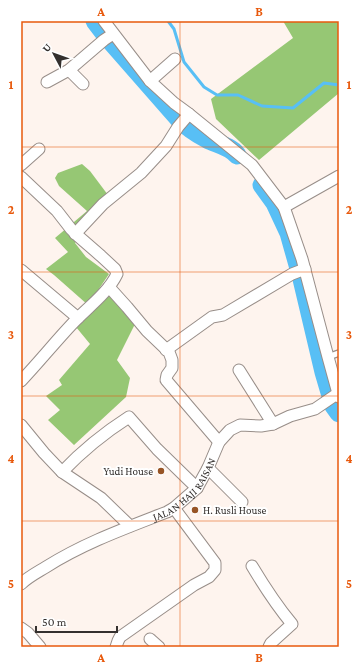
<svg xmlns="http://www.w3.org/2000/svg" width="360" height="668" font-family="'Crimson Pro',serif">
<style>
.forest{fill:#96c774}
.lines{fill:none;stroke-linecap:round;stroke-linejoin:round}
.stream{stroke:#58bff5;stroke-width:3}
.river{stroke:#58bff5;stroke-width:19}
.lane-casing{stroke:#988e89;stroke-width:8}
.street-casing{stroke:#988e89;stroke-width:13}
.lane{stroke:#fff;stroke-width:5.5}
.street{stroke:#fff;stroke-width:11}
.grid{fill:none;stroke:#e8590c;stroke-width:1;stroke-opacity:0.55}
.poi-dot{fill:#975425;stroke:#fff;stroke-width:1.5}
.labels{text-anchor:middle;stroke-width:4;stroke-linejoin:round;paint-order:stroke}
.poi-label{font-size:11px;fill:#34302e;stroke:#fff;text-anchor:end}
.street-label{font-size:11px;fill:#34302e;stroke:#fff}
.neatline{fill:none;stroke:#e8590c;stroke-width:1.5}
.grid-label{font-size:13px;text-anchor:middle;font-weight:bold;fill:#e8590c}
</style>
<rect width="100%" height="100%" fill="#fef4ee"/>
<g class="forest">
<path d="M283 21H339V93L259 160 216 119 211 99 293 38Z"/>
<path d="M82 164 90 171 108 195 83 228 75 243 86 257 109 274 88 305 54 275 46 269 68 252 55 238 87 211 59 186 55 178 58 173Z"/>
<path d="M111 294 137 320 117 360 130 378 126 397 74 445 48 420 60 410 46 396 62 385 59 380 90 344 76 327Z"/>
</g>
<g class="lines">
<path class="stream" d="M168 21 174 29 184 62 204 87 217 95H238L262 106 293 108 324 83 339 85"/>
<g class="river">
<path d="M95 21 108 38 179 119C187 127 196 133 207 139 217 144 230 146 237 155"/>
<path d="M262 185 275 203 289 233 302 279 324 372 334 406 339 413"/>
</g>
<g class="lane-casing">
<path id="lane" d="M328 357 339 353"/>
</g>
<g class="street-casing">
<g id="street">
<path d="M104 21 150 81 174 103 189 114 252 165 284 207 302 259 328 357 339 397"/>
<path d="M69 70 83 84"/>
<path d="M150 81 175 59"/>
<path d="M47 82 69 70 104 40 113 34"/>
<path d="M21 165 39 149"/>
<path d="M21 177 57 211 71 229 78 236 101 256 115 269 117 274C108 293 87 308 73 323 55 342 39 362 21 381"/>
<path d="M284 207 339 176"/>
<path d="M75 234 103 204 141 173 166 146 178 127 189 114"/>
<path d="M21 270 78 318"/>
<path d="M109 287 127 307 147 331 169 352 172 360V368L167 375 166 380 219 442"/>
<path d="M166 350 212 317 223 315 292 274 305 269"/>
<path d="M239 370 273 424"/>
<path d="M21 425 44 453 62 472 101 498 130 526"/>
<path d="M208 468 242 502"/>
<path d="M62 472C82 451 104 433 129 417L157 449 197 488"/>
<path d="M252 566C264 586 277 606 292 624L271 643 269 647"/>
<path id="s1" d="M21 584C28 577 38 572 46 567 84 543 126 528 167 512L174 508 197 488 208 468 219 442 230 430 240 425 261 426 273 424 290 416 315 409 334 396 338 395"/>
<path d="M21 628 28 633 40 647"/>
<path d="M150 639 159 647"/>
<path d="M116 647 118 641 120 637 194 585 209 577 215 570V563L174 508"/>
</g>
</g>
<use href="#lane" class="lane"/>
<use href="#street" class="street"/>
</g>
<path class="grid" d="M180 21V647M21 147H339M21 272H339M21 396H339M21 521H339"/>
<g class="poi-dot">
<circle cx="161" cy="471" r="4"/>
<circle cx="195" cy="510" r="4"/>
</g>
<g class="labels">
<g class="poi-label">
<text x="153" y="475">Yudi House</text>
<text x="203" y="514" text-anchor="start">H. Rusli House</text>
</g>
<g class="street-label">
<text dy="4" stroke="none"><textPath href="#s1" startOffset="192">JALAN HAJI RAISAN</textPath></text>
</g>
</g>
<rect width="360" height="668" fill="none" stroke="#ffffff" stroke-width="44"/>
<g transform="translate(54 54) rotate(311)" stroke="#ffffff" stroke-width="3" paint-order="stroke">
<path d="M0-3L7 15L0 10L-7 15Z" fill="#34302e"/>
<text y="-6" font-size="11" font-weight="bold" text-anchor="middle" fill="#34302e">U</text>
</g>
<path d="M36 626v6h81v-6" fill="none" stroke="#34302e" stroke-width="2"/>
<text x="42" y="626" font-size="12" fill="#34302e" stroke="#ffffff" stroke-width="3" paint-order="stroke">50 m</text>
<rect x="22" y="22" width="316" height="624" class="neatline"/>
<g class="grid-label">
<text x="101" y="16">A</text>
<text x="259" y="16">B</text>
<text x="11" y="89">1</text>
<text x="349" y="89">1</text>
<text x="11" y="214">2</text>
<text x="349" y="214">2</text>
<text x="11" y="339">3</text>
<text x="349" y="339">3</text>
<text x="11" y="463">4</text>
<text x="349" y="463">4</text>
<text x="11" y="588">5</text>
<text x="349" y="588">5</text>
<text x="101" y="662">A</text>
<text x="259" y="662">B</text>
</g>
</svg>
